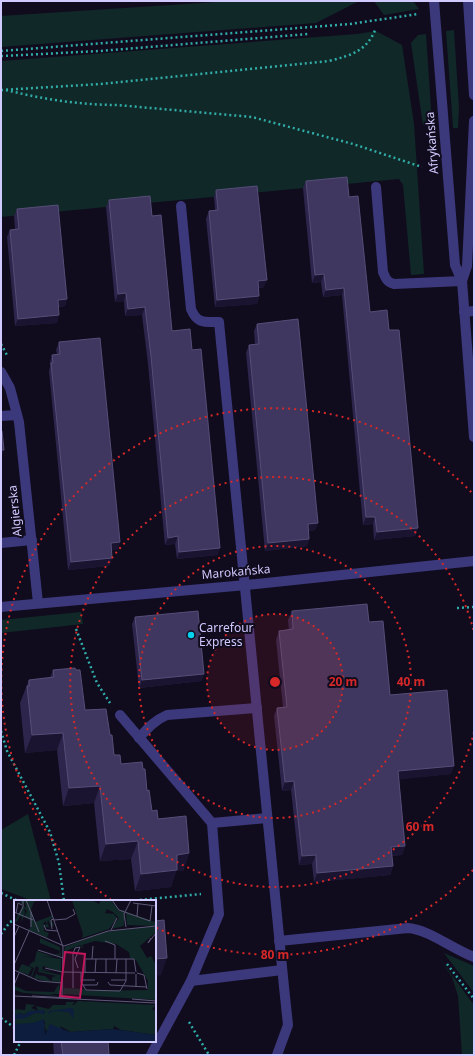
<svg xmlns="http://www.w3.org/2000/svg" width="475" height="1056" font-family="'Noto Sans',sans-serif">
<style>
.green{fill:#102827}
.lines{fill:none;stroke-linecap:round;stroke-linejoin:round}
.path{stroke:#30ada8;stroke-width:2.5;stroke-dasharray:2 3;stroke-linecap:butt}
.lane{stroke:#3c387c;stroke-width:10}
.street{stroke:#3c387c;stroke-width:10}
.wall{fill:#2d254b}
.shaded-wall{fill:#1a1431}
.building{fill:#3f375f;stroke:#564e78}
.ring{fill:none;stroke:#d62828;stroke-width:2;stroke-dasharray:2 4}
.poi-dot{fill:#05d2ef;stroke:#100c1e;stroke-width:1.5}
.labels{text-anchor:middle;stroke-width:4;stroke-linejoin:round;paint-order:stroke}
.street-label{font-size:12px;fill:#d1cafe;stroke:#100c1e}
.poi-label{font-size:12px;fill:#d1cafe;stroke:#100c1e;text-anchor:start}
.inset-road{fill:none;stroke:#5d5878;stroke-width:1}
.view{fill:#c2185b;fill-opacity:0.15;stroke:#c2185b;stroke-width:2}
.inset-edge{fill:none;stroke:#d1cafe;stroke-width:2}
.centre{fill:#d62828;stroke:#100c1e;stroke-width:2}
.ring-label{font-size:12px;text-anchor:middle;font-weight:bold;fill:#d62828;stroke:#100c1e;stroke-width:4;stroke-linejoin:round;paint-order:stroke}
</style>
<rect width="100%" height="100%" fill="#100c1e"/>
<g class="green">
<path d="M232 1H357V2L316 23 1 47V16Z"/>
<path d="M374 1H413L419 9 384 15Z"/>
<path d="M454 30 459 108 458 128H453L446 31Z"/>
<path d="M376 31 402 45 414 124 424 274 411 275 403 185 399 179 1 217V61L357 34Z"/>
<path d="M426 34 432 123 423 125 411 43 418 35Z"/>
<path d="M81 612 83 624 1 633V620Z"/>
<path d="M28 814 51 901H33L1 889V830Z"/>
<path d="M444 953 474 966V993Z"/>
<path d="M440 959 474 1005V1055H462L458 996 452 977Z"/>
</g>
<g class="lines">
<g class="path">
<path d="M1 51 350 24 418 14"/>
<path d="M1 56 100 51 308 34"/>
<path d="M1 90 101 84 329 61C352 55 367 51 376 28"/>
<path d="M6 90C42 99 80 105 117 105L252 117 353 144 422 167"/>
<path d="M1 344 8 357"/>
<path d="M457 608 474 607"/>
<path d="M76 629 97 683 110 703"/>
<path d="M1 731 7 751 50 832 59 863 64 901"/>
<path d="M1 893 18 901"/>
<path d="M130 901 201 894"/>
<path d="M1 934 10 922 15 920"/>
<path d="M447 964 474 999"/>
<path d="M1 1018 15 1028"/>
<path d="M189 1022 209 1055"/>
<path d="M14 1055 21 1041"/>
</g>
<g class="lane">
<path d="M376 187 383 272C386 279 387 282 394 284L462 281"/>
<path d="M181 206 191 309C197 324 205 322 219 322 242 543 263 765 284 987L288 1025 277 1055"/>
<path d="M1 416 17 415"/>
<path d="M1 543 32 540"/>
<path d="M120 715 212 823 219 914 191 981 151 1055"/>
<path d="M139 738C148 728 155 720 167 715L257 708"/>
<path d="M212 823 267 818"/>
<path d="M279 941 408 928C430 930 452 949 474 957"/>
<path d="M191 981 282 970"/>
</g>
<g class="street">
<path d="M434 1 455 265 462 281 474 437"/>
<path d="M468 1 474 95"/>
<path d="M462 281 467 266 474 121"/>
<path d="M464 312 474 311"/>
<path d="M1 372 10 388 19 422 38 603"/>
<path d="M1 607 246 585 474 561"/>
</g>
</g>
<g class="wall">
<path d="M306 181 349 197 370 312 389 330 418 528 415 536 374 540 373 524 363 525 342 295 323 297 321 282 312 283 303 188Z"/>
<path d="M216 190 264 287 259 288V296L257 304 215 307 206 219 209 211 215 210 214 197Z"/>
<path d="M109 200 152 216 172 331 192 350 218 555 177 559 175 544 165 545 148 364 142 315 125 316 124 301 115 302 106 207Z"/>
<path d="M17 209 67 299 65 306 59 307 57 323 15 326 7 237 10 230 15 229 14 216Z"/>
<path d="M257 324 318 523 315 530 309 531V539L307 546 265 551 246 353 249 345 255 344 254 331Z"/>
<path d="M59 342 120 542 117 550H111L112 558 109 566 68 570 49 371 50 367V362L52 355 57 354 56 350Z"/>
<path d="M292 611 369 622 390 695 451 774 399 779 405 846 402 855 392 856 393 866 390 875 314 882 312 864 299 865 291 790 282 791 274 716 277 708 283 707 276 640 279 631 289 630 288 620Z"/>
<path d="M135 617 204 674 201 681 139 688 132 624Z"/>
<path d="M53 670 85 710 110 735 114 755 121 764 147 791 152 811 189 853 183 871H176L171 887 135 891 131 859 100 861 94 803 63 806 57 750 25 753 20 703 29 680 50 678Z"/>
<path d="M53 1041H109L108 1043 109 1055H54Z"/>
</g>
<g class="shaded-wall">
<path d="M324 274 321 282 312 283 315 275Z"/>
<path d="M267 280 264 287 255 288 258 281Z"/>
<path d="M344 288 342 295 323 297 326 290Z"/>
<path d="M126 293 124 301 115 302 118 294Z"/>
<path d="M259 296 257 304 215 307 217 300Z"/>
<path d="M67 299 65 306 55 307 58 300Z"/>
<path d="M145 307 142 315 125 316 128 309Z"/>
<path d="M59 315 57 323 15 326 18 319Z"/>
<path d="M1 450H4L1 458Z"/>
<path d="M366 517H375L373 524 363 525Z"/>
<path d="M318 523 315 530 306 531 308 524Z"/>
<path d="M418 528 415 536 374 540 377 532Z"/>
<path d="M178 536 175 544 165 545 168 538Z"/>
<path d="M309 539 307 546 265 551 268 543Z"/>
<path d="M120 542 117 550 108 551 111 543Z"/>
<path d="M220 548 218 555 177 559 179 552Z"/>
<path d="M112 558 109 566 68 570 71 562Z"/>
<path d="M204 674 201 681 139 688 142 680Z"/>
<path d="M63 733 57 750 25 753 32 735Z"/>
<path d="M454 766 451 774 395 780 398 771Z"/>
<path d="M294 781 291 790 282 791 285 782Z"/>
<path d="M100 786 94 803 63 806 69 788Z"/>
<path d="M138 841 131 859 100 861 106 844Z"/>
<path d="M405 846 402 855 388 856 391 847Z"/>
<path d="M189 853 183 871H176L171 887 135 891 141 874 177 855Z"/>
<path d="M316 855 312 864 299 865 302 856Z"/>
<path d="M393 866 390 875 314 882 317 873Z"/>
<path d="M167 958 161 975 155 976V959Z"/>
</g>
<g class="building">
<path d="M347 177 349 197 358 196 370 312 387 310 389 330H399L418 528 377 532 375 517H366L344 288 326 290 324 274 315 275 306 181Z"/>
<path d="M257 186 267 280 258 281 259 296 217 300 209 211 218 210 216 190Z"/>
<path d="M150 196 152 216 161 215 172 331 190 329 192 350 201 349 220 548 179 552 178 536 168 538 151 356 145 307 128 309 126 293 118 294 109 200Z"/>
<path d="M58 205 67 299 58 300 59 315 18 319 10 230 19 229 17 209Z"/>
<path d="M298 319 318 523 308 524 309 539 268 543 249 345 259 344 257 324Z"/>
<path d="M100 338 120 542 111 543 112 558 71 562 51 363H53L52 355 60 354 59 342Z"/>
<path d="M2 431 4 450H1V432Z"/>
<path d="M367 604 369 622 383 621 390 695 447 690 454 766 398 771 405 846 391 847 393 866 317 873 316 855 302 856 294 781 285 782 277 708 287 707 279 631 293 629 292 611Z"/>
<path d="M198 611 204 674 142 680 135 617Z"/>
<path d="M75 668 76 670H80L85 710 106 709 110 735H112L114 755H120L121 764 142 762 143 769H145L147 791 149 790 152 811 157 810 158 819 186 816 189 853 177 855V870L141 874 138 841 106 844 100 786 69 788 63 733 32 735 27 686H29V680L54 677 53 670Z"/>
<path d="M164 920 167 958 155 959V921Z"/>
<path d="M61 1041H108L109 1055H63Z"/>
</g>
<circle cx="275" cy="682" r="68" fill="#d62828" fill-opacity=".12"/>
<g class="ring">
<circle cx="275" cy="682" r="68"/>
<circle cx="275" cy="682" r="136"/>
<path d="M474 732A205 205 0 1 1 474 632"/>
<path d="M473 870A273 273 0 0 1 155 927M111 900A273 273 0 1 1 473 494"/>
</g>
<circle class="poi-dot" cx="191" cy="635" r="4"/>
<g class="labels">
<g class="street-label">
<text transform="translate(432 143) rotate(-94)" y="4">Afrykańska</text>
<text transform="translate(15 511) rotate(-96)" y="4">Algierska</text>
<text transform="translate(236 572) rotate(-5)" y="4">Marokańska</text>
</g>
<g class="poi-label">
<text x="199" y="632">Carrefour<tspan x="199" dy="14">Express</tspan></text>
</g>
</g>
<g transform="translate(14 900)">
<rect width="142" height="142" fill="#100c1e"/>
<path d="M8 0H25L20 2 17 9 21 22 37 16V11L39 18 36 19 40 25 37 27 34 20 33 24 31 21 29 25 34 24 35 28 30 26V31L35 33 33 37 36 39 14 30 17 27 16 20 10 17 13 11 10 8 11 13 7 23 8 17 6 16 3 22 1 21 9 5 12 8 11 2 9 5 6 2ZM58 0H78L85 4 87 0H97L105 11 110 10V26L97 29 105 18 99 12 93 9 91 13 100 14 103 18 95 29 68 38 69 34ZM112 12 141 22 142 26 113 25ZM133 27H142V32L126 46 133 58 137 56 142 65V100L49 94 50 84V88L70 89 73 91 134 90V81L122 60 116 58 115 52 102 44 81 41 68 45 70 49 66 45 52 51 50 55 51 47 91 32ZM26 38 46 47 47 56 38 54H45L46 51 26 43ZM23 51 40 57 27 56 47 59V72L29 66 28 69 40 72 25 70 46 75 47 73 46 82 31 81 20 78 23 72V75L31 76 37 81 40 78 38 80V77L43 76 24 72 25 68 22 66 18 77 14 75 17 76 20 68 15 66 19 61 20 63ZM8 64 18 68 14 75 4 71ZM45 84 46 94H35L45 96 0 92 10 93 0 90 1 86 12 91 40 92ZM64 101 142 105 138 109 142 111V135L107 130 100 126 99 129 57 132 46 126 48 129 37 127 32 131V127L31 132V127L28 128 31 124 30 119 12 129 0 124V116L1 119H6L17 113H31L30 111H25L14 112 10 115 7 113 0 115V109L11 110 12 104 21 105 17 108 24 111 22 106 35 109 39 105H52V102H61L58 105H60Z" fill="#102827"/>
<path d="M57 108 60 110 59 118 55 112 39 111 34 114 35 111ZM31 110 30 114 22 113 9 119H0V115L6 113 10 115 15 111ZM30 119 31 135 36 124 56 132 99 129 135 134 142 135V142H0V124L19 123Z" fill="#0c1d3e"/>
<path class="inset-road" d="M12 0 25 32M33 0 49 47 48 98M98 0 105 10 136 21 138 6M119 3 142 6M0 12 19 20M2 13 4 3 8 5M5 15 9 7V0M123 16 124 4M40 20 52 19 61 14 59 9M0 24 50 46 94 31 142 26M30 25 32 30 44 31M17 27V12M112 27 110 14 117 0M38 29 37 20 40 19M97 30 103 18M0 37 5 26M137 38 134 43 142 33M91 41 101 45V59M24 50 49 58M78 59 79 46M0 65 15 31M31 68 48 72 121 73M0 70 25 81 48 83M67 73V82L72 90 106 91 112 81V59M71 73V59H120L122 72M81 73 82 59M92 73V59M102 73 103 59M123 73 130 75 133 89M122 74V87M67 80H81M97 80H112M94 82 96 85 133 87M0 85 5 73M69 85H83L84 82M59 88V54L61 48 66 47 61 59 64 68M0 96 142 103M18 96 56 98M118 99 142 101"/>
<path class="view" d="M51 52 71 54 66 98 46 96Z"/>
<rect width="142" height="142" class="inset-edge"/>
</g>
<circle cx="275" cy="682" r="6" class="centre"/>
<g class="ring-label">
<text x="343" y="686">20 m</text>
<text x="411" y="686">40 m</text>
<text x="420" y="831">60 m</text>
<text x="275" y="959">80 m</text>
</g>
<rect width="475" height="1056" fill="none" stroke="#d1cafe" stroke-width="4"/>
</svg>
